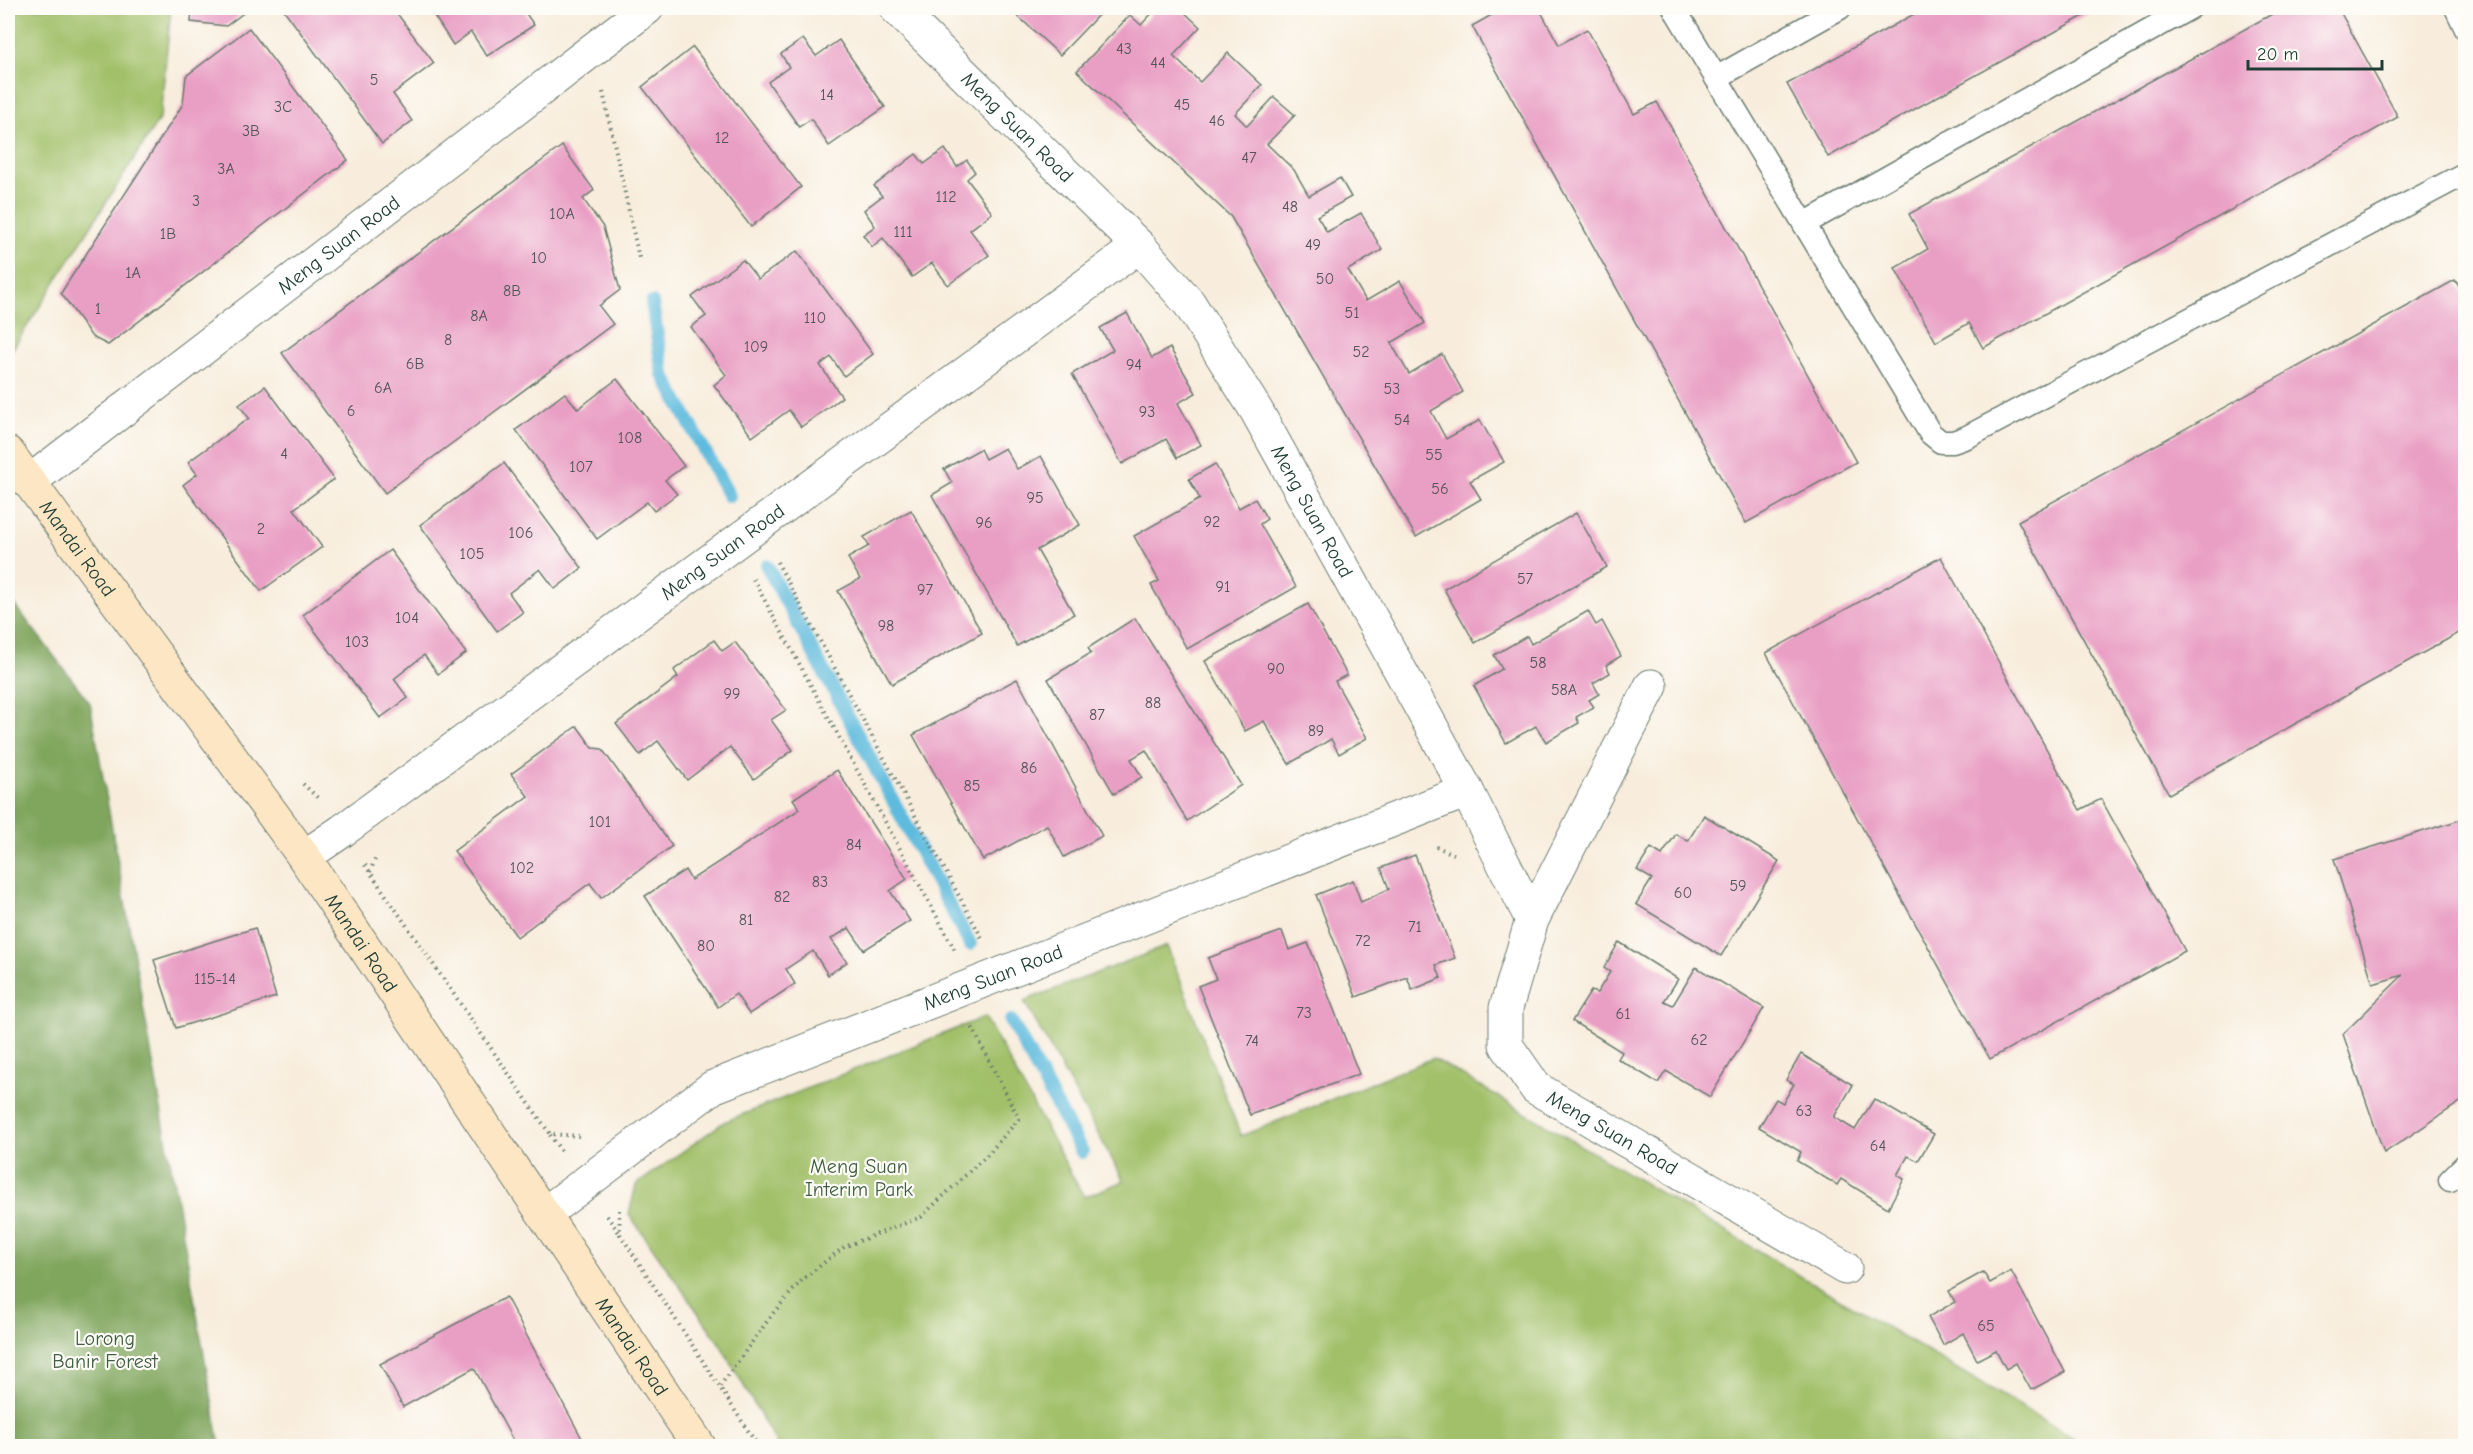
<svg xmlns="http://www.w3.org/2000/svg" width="2473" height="1454" font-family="'Comic Neue',sans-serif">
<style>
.green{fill:#a1c069;stroke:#607e4e;stroke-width:1.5}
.forest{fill:#80a65d;stroke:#507248;stroke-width:1.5}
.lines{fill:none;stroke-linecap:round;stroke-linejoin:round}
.stream{stroke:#5fbbdd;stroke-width:14}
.building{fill:#e99ec4}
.service-casing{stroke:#6b7b6f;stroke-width:25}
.minor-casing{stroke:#6b7b6f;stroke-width:35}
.secondary-casing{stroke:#6b7b6f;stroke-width:35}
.path{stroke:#6b7b6f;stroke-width:4;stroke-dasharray:1.5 4.5;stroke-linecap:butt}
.service{stroke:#fff;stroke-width:22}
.minor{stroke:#fff;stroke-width:33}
.secondary{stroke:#fce6c4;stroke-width:33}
.labels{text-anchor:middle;stroke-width:4.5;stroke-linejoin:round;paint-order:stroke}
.number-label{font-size:16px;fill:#525558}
.street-label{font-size:20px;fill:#1f3d34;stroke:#fdfcf7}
.park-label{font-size:20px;fill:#405e41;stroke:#fdfcf7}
</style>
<rect width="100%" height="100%" fill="#fdfcf7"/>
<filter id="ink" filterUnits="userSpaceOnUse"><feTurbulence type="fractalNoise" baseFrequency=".0167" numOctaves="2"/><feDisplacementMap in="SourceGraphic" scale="12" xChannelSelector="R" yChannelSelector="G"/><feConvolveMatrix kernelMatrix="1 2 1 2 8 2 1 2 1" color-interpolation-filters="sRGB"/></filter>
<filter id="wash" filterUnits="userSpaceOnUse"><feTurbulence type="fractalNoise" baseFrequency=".008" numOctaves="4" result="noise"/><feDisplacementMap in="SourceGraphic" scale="24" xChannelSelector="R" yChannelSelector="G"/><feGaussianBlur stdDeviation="1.35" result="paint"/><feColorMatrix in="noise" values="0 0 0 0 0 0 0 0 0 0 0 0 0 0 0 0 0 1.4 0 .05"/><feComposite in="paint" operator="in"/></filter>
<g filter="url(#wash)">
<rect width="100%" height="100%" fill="#f8eddd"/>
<g class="green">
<path d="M8 8H171L160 118 12 350 8 344Z"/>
<path d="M1167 946 1241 1136 1433 1058 2087 1446H778L720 1344 629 1214 636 1185 724 1122 985 1017 1084 1197 1124 1181 1024 1001Z"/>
</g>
<path class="forest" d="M8 596 90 703 220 1446H8Z"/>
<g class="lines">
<g class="stream">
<path d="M652 303 663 374 729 496"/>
<path d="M767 566 970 944"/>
<path d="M1011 1021 1082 1152"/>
</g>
</g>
<g id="blocks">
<g class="building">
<path d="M192 8H250L226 26 191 22Z"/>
<path d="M287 8H393L434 63 393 94 412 121 382 144 284 10Z"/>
<path d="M429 8H522L534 25 487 56 471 32 453 45Z"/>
<path d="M1009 8H1105L1060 55Z"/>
<path d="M1157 8H1180L1200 27 1173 56 1200 82 1228 53 1262 85 1235 114 1247 126 1274 97 1295 115 1267 144 1294 170 1309 196 1340 178 1351 197 1317 216 1327 232 1361 213 1373 234 1382 250 1348 270 1366 301 1400 281 1425 323 1391 343 1409 374 1442 354 1463 392 1431 411 1446 439 1480 420 1504 462 1470 481 1481 499 1416 537 1231 217 1077 71 1130 15 1141 25Z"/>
<path d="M1504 8H1539L1559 45 1587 29 1634 114 1657 102 1856 462 1746 523 1472 26Z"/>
<path d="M1925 8H2098L1828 157 1787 84Z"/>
<path d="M2283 8H2338L2398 117 1983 348 1969 323 1936 342 1895 268 1928 249 1909 214Z"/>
<path d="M249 28 348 160 108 345 92 337 61 293 183 104 186 76Z"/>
<path d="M803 39 816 56 839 40 885 107 829 146 811 119 799 127 768 82 789 67 781 54Z"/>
<path d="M693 47 801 187 751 227 642 87Z"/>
<path d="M562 146 594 190 583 199 603 227 620 290 599 306 613 324 385 493 282 353Z"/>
<path d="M945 149 957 167 967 160 975 172 967 179 992 213 970 230 989 255 948 285 932 263 912 277 883 238 872 247 863 235 875 226 864 210 882 196 874 186 916 154 924 164Z"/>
<path d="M797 251 873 354 844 376 831 357 820 365 842 397 801 427 789 410 752 437 714 385 726 375 691 327 706 316 692 297 743 260 758 279Z"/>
<path d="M2455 280 2466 298V629L2169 794 2018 521Z"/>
<path d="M1127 313 1152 358 1170 348 1196 393 1178 403 1201 445 1177 458 1166 439 1122 464 1072 374 1113 350 1100 328Z"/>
<path d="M617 379 684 466 665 480 677 494 654 511 647 502 597 539 516 430 565 393 578 409Z"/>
<path d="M265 386 334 479 294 509 322 547 261 591 183 485 197 474 188 462 249 418 239 405Z"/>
<path d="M1005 448 1017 469 1041 456 1080 525 1037 550 1074 614 1017 646 932 495 952 483 944 469 980 449 985 459Z"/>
<path d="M504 463 582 568 555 589 540 569 509 593 523 612 497 631 420 525Z"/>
<path d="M1215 464 1239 508 1255 499 1267 519 1260 524 1296 587 1187 649 1151 585 1159 581 1134 536 1200 499 1189 479Z"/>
<path d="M911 510 982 633 892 684 838 591 860 579 848 558 869 546 864 537Z"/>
<path d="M1576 513 1607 567 1475 643 1444 589Z"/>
<path d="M390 550 466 653 438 674 424 655 394 679 408 698 380 718 303 615Z"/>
<path d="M1941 557 2080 810 2101 799 2185 951 1990 1059 1766 653Z"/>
<path d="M1308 604 1347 675 1335 681 1367 738 1339 754 1331 739 1289 764 1264 721 1245 731 1205 661Z"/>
<path d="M1588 611 1596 625 1602 621 1621 656 1606 665 1610 673 1593 683 1599 694 1589 700 1594 707 1576 717 1579 723 1546 742 1536 726 1506 743 1474 686 1502 669 1494 655 1527 636 1531 644Z"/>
<path d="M1135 618 1241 785 1187 821 1146 750 1131 759 1142 777 1114 794 1048 679 1091 653 1088 648Z"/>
<path d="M714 640 722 651 735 642 786 710 771 720 793 750 754 779 730 747 687 780 658 741 640 755 616 724 678 677 674 670Z"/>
<path d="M1017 679 1102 836 1064 857 1047 825 983 860 913 735Z"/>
<path d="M577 726 593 748 602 749 672 846 601 898 590 883 517 937 454 851 528 796 511 774Z"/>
<path d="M837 770 907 879 890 891 910 921 864 950 849 928 831 939 847 962 828 975 813 951 786 969 795 984 749 1014 736 994 718 1007 645 896 685 870 691 880 800 809 793 799Z"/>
<path d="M1704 815 1779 861 1721 956 1636 904 1652 879 1637 870 1651 848 1662 855 1676 834 1688 841Z"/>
<path d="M2466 818V1098L2384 1153 2343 1034 2403 975 2373 984 2334 859Z"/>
<path d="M1415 855 1455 958 1436 965 1441 978 1412 990 1407 977 1356 997 1316 895 1353 880 1361 902 1389 889 1381 868Z"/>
<path d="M255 928 276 997 176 1028 154 960Z"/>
<path d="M1282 931 1289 950 1308 943 1359 1074 1250 1115 1198 986 1216 979 1208 958Z"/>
<path d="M1619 942 1678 979 1664 1001 1673 1005 1696 967 1764 1008 1710 1097 1666 1071 1658 1083 1618 1059 1622 1052 1572 1021 1591 991 1597 993 1610 972 1604 968Z"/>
<path d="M1801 1054 1853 1085 1834 1117 1842 1122 1855 1130 1874 1099 1934 1134 1918 1161 1908 1156 1897 1175 1904 1179 1888 1208 1841 1179 1837 1185 1797 1161 1801 1152 1759 1127 1776 1099 1783 1103 1794 1084 1786 1080Z"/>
<path d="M2011 1271 2065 1372 2031 1390 2016 1363 2006 1369 1996 1350 1977 1360 1963 1333 1943 1345 1928 1317 1955 1302 1949 1291 1983 1272 1990 1283Z"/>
<path d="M506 1297 586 1446H516L474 1368 403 1407 380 1364Z"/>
</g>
</g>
</g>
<g filter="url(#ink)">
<use href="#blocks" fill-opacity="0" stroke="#6b7b6f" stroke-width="1.5"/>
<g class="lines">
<g class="service-casing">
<g id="service">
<path d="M1674 8 1930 433 1941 442H1953L1967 437 2466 173"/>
<path d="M2456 8 2466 29"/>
<path d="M1716 78 1840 8"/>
<path d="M1804 224 2190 8"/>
<path d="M2450 1180 2466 1164"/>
</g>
</g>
<g class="minor-casing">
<g id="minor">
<path id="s1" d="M896 8 1139 246 1189 303 1256 410 1467 791 1532 920"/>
<path id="s2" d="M29 482 647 8"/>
<path id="s3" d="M1651 686 1532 920 1506 1008V1045L1536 1088 1845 1268"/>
<path id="s4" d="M304 857 342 831 1139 246"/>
<path id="s5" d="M544 1214 713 1087 1467 791"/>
</g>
</g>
<g class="secondary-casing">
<g id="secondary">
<path id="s6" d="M8 453 304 857 699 1446"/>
</g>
</g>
<g class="path">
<path d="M686 15 695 8"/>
<path d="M603 92 639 258"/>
<path d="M777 562 983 940"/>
<path d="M753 579 955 950"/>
<path d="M303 784 320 800"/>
<path d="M1436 847 1454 854"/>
<path d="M365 865 550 1134 579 1136"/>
<path d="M370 872 376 857"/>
<path d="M550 1135 561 1151"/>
<path d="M619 1210 620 1234 758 1446"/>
<path d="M607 1216 620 1234"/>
<path d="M720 1386 774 1312 802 1280 844 1247 921 1217 989 1153 1019 1119 972 1027"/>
</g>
<use href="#service" class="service"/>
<use href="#minor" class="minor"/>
<use href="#secondary" class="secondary"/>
</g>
</g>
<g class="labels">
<g class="number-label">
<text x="1124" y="54">43</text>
<text x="1158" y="68">44</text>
<text x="374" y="85">5</text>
<text x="827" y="100">14</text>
<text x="1182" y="110">45</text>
<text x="283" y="112">3C</text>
<text x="1217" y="126">46</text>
<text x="251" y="136">3B</text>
<text x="722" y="143">12</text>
<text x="1249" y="163">47</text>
<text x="226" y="174">3A</text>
<text x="946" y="202">112</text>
<text x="196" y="206">3</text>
<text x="1290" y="212">48</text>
<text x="562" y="219">10A</text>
<text x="903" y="237">111</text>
<text x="168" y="239">1B</text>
<text x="1313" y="250">49</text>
<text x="539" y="263">10</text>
<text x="133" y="278">1A</text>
<text x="1325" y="284">50</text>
<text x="512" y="296">8B</text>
<text x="98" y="314">1</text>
<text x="1352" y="318">51</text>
<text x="479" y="321">8A</text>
<text x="815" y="323">110</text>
<text x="448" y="345">8</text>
<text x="756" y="352">109</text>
<text x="1361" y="357">52</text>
<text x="415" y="369">6B</text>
<text x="1134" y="370">94</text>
<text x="383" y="393">6A</text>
<text x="1392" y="394">53</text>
<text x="351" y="416">6</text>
<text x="1147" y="417">93</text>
<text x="1402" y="425">54</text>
<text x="630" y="443">108</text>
<text x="284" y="459">4</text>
<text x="1434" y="460">55</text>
<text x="581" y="472">107</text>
<text x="1440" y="494">56</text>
<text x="1035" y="503">95</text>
<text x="1212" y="527">92</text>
<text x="984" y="528">96</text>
<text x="261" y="534">2</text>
<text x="521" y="538">106</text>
<text x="472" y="559">105</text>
<text x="1525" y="584">57</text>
<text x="1223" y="592">91</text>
<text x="925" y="595">97</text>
<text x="407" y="623">104</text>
<text x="886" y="631">98</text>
<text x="357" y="647">103</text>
<text x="1538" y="668">58</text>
<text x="1276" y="674">90</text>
<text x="1564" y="695">58A</text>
<text x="732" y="699">99</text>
<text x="1153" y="708">88</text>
<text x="1097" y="720">87</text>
<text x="1316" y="736">89</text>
<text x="1029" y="773">86</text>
<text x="972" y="791">85</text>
<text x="600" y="827">101</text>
<text x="854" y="850">84</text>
<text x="522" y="873">102</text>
<text x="820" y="887">83</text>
<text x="1738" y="891">59</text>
<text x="1683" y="898">60</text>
<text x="782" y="902">82</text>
<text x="746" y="925">81</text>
<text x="1415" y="932">71</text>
<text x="1363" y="946">72</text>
<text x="706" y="951">80</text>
<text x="215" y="984">115-14</text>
<text x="1304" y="1018">73</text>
<text x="1623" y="1019">61</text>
<text x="1699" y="1045">62</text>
<text x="1252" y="1046">74</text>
<text x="1804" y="1116">63</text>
<text x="1878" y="1151">64</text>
<text x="1986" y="1331">65</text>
</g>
<g class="street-label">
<text dy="7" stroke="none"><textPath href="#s1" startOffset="170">Meng Suan Road</textPath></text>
<text dy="7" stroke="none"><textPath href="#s2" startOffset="390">Meng Suan Road</textPath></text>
<text dy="7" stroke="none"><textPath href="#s1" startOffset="658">Meng Suan Road</textPath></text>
<text dy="7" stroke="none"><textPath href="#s6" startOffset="118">Mandai Road</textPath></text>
<text dy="7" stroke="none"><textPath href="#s4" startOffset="518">Meng Suan Road</textPath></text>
<text dy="7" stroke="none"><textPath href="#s6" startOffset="604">Mandai Road</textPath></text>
<text dy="7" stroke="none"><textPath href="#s5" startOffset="512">Meng Suan Road</textPath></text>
<text dy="7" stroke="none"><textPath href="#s3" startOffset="532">Meng Suan Road</textPath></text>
<text dy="7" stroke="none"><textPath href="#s6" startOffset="1090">Mandai Road</textPath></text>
</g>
<g class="park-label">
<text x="859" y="1173">Meng Suan<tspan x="859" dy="23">Interim Park</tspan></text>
<text x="105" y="1345">Lorong<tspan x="105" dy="23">Banir Forest</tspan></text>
</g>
</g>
<rect width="2473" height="1454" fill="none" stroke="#fdfcf7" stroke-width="30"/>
<path d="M2248 60v9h134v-9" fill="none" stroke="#1f3d34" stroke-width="3"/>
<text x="2257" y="60" font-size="18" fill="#1f3d34" stroke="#fdfcf7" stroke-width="4.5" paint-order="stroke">20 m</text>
</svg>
